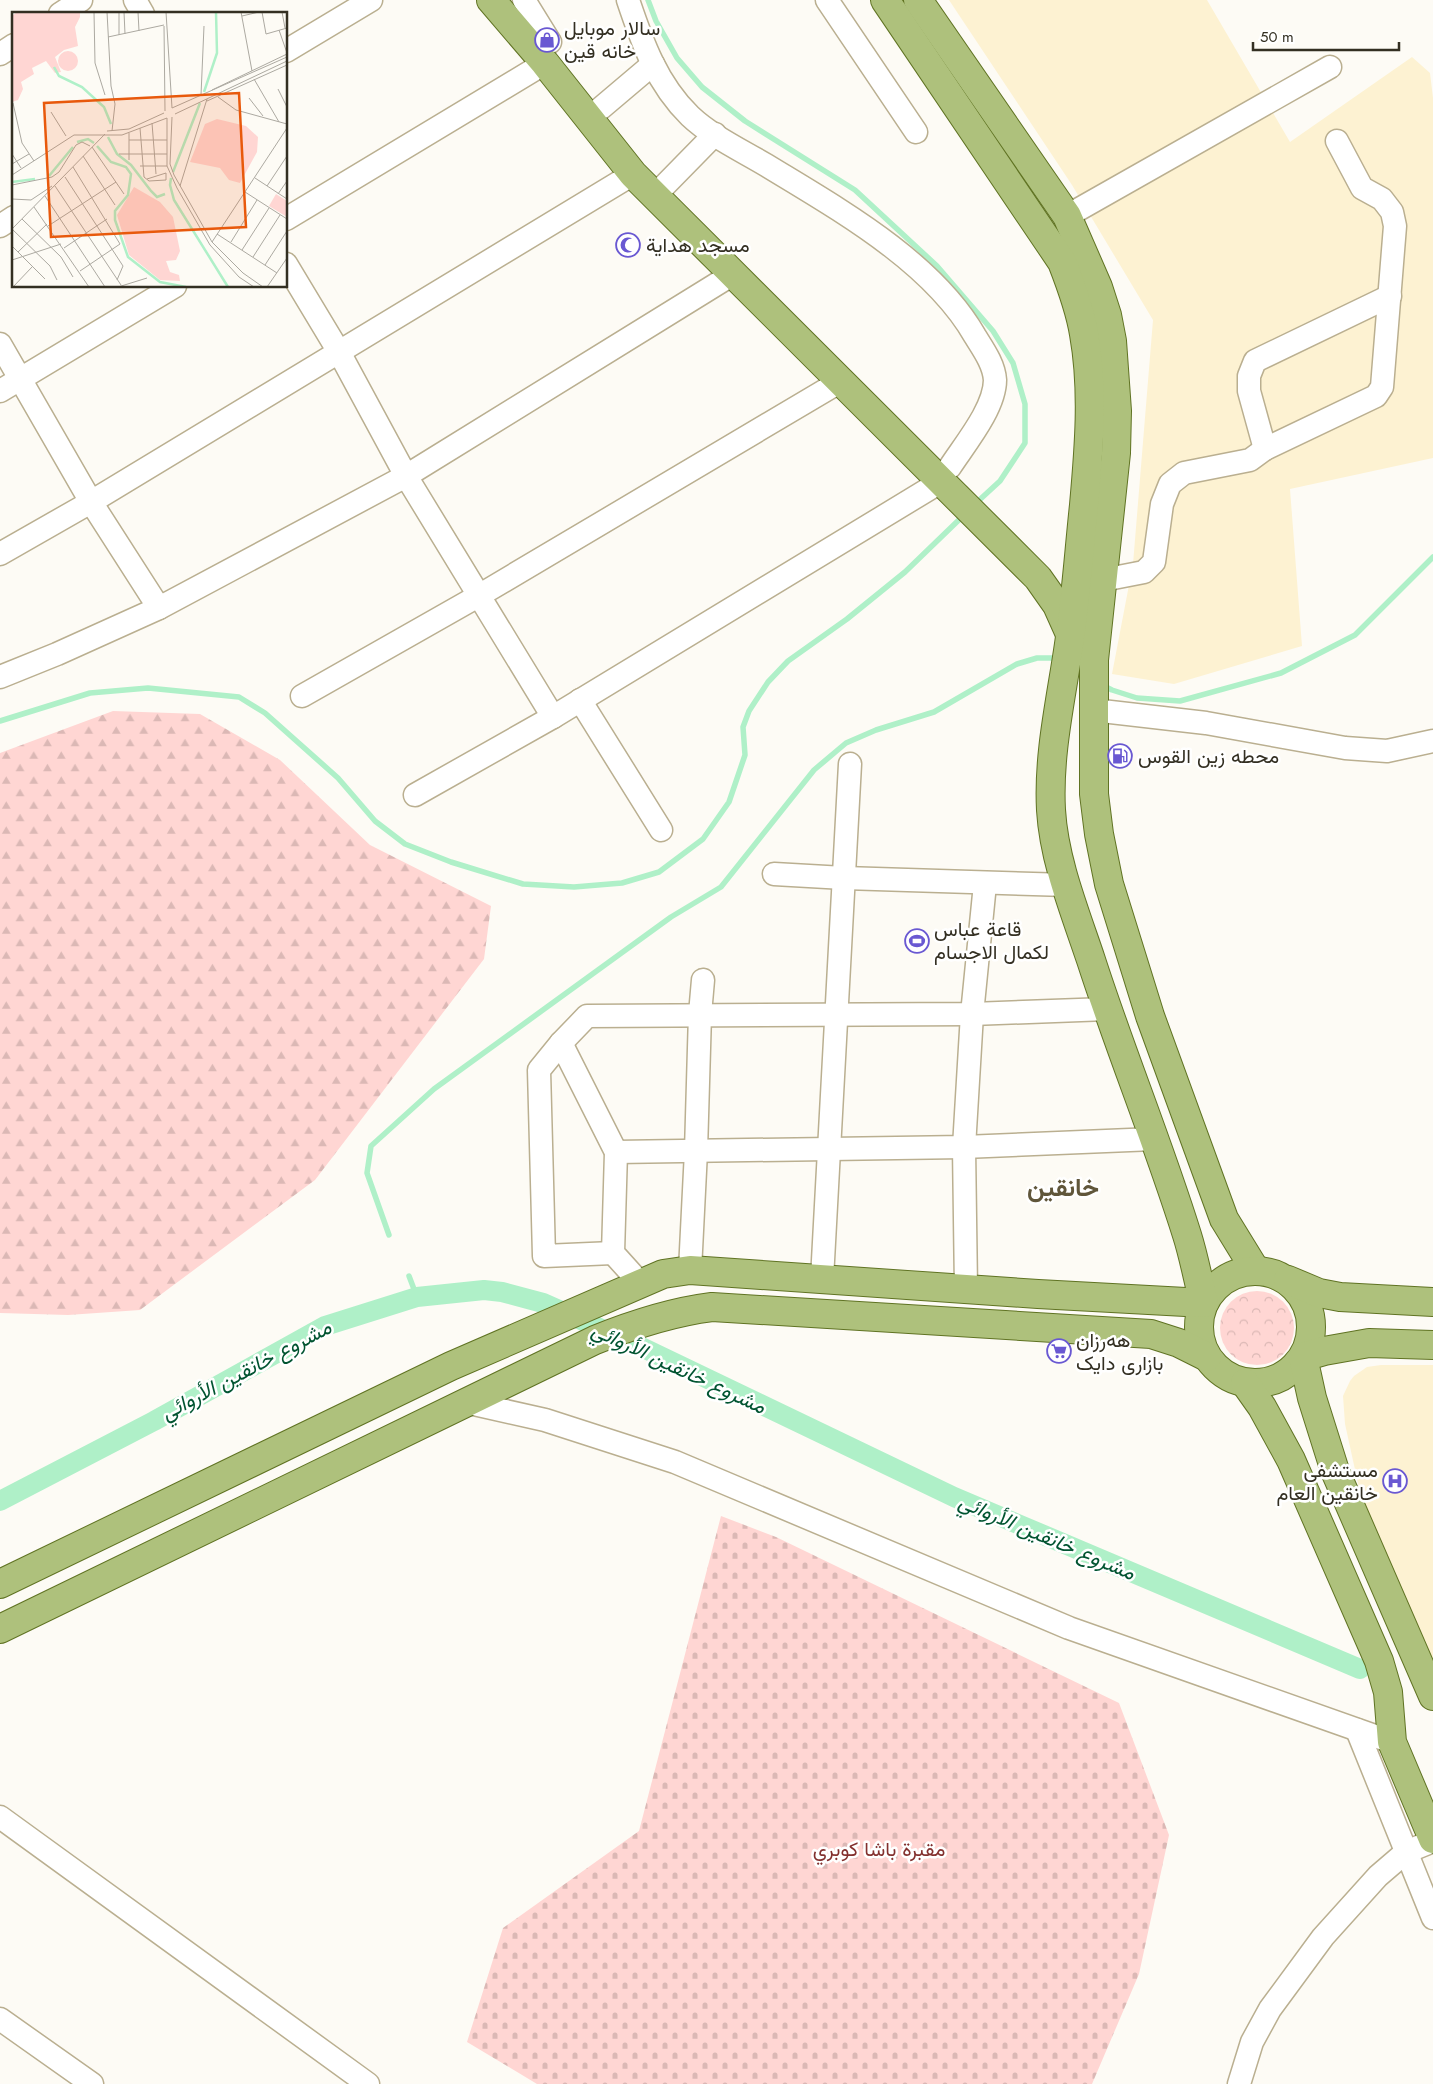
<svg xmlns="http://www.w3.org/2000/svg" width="1433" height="2084" font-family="Jost,Vazirmatn,sans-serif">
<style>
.built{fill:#fdf2d2}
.forest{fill:url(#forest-firs)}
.cemetery{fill:url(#cemetery-stones)}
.park{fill:url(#park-crowns)}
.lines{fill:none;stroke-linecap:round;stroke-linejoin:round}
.stream{stroke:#aff0c8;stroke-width:5.5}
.canal{stroke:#aff0c8;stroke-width:20}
.minor-casing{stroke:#baaf90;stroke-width:25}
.major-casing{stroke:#607323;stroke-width:30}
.minor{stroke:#fff;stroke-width:22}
.major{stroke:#aec17c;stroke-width:28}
.labels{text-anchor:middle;stroke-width:5;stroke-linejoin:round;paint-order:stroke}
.poi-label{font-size:20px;fill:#332f22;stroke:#fff;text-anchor:start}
.park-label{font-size:20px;fill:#83302e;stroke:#fff}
.water-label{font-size:21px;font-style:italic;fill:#015431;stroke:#fff}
.district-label{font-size:25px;font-weight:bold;fill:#60563a;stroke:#fff}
.inset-river{fill:none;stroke:#aff0c8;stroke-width:2.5}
.inset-road{fill:none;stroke:#aca9a1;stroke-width:1}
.view{fill:#e8590c;fill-opacity:0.15;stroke:#e8590c;stroke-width:2.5}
.inset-edge{fill:none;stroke:#332f22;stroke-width:2.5}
</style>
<defs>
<pattern id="forest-firs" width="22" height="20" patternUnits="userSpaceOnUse" patternTransform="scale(1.25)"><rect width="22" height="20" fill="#ffd6d3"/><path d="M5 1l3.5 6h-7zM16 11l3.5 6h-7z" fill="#dbb8b5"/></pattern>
<pattern id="cemetery-stones" width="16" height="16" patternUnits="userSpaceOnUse" patternTransform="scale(1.25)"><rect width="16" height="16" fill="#ffd6d3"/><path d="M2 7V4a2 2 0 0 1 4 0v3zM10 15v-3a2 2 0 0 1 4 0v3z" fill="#dbb8b5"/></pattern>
<pattern id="park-crowns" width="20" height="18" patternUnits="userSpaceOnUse" patternTransform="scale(1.25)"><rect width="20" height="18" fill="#ffd6d3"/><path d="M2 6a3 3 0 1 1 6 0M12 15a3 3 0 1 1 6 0" fill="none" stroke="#dbb8b5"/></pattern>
</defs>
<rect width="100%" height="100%" fill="#fdfbf5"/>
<g class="built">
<path d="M949 0H1207L1290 142 1412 57 1430 73 1433 98V458L1290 489 1302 646 1174 684 1112 674 1133 564 1153 320 1072 185Z"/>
<path d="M1381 1365H1433V1667L1370 1538 1345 1424 1343 1396 1350 1381 1354 1376 1367 1367Z"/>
</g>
<path class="forest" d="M113 711 200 714 280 760 370 845 491 906 484 959 315 1180 140 1310 68 1315 0 1313V753Z"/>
<path class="cemetery" d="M721 1516 776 1537 1119 1703 1169 1835 1139 1974 1092 2084H537L467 2042 503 1928 639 1831Z"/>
<circle class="park" cx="1257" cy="1328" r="37"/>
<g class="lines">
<g class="stream">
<path d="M648 0 656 21 677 58 702 87 745 121 855 190 937 266 993 331 1013 363 1025 404V443L1000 481 975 504"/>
<path d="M1102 685 1112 690 1137 698 1180 701 1281 673 1355 635 1433 557"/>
<path d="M0 721 90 693 148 688 239 697 265 713 338 778 375 821 405 844 451 862 523 884 574 887 622 883 659 872 703 839 729 802 745 755 743 727 749 711 768 682 788 661 847 619 905 572 965 514"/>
<path d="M389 1235 367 1173 371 1146 434 1089 671 917 721 887 814 770 846 743 876 730 934 712 1017 664 1037 658H1052L1059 662"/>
<path d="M409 1276 417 1297"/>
</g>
<path class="canal" d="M0 1501 154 1421 325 1326 417 1297 484 1290 502 1292 543 1303 633 1343 954 1497 1360 1669"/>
<g class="minor-casing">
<g id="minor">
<path d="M135 0 143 14"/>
<path d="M524 0 550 42"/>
<path d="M628 0C642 42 657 84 690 116 711 136 741 150 766 165 838 209 932 261 975 336 983 349 994 364 995 380 995 408 965 444 950 467"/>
<path d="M827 0 916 132"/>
<path d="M60 14 81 0"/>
<path d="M286 51 371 0"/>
<path d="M0 54 14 45"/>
<path d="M601 108 653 64"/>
<path d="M665 185 715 134"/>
<path d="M1067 216 1330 67"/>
<path d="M286 219 545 63"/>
<path d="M0 226 14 217"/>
<path d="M286 264 339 352 406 476 553 717"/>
<path d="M0 344 91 502 159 608"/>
<path d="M0 391 175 286"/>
<path d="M1265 449 1249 391V376L1255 361 1390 296"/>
<path d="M0 554 91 502 633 174"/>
<path d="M1103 580 1144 572 1154 562 1162 504 1170 484 1184 473 1250 460 1265 449 1376 396 1382 387 1395 226 1392 212 1382 199 1362 188 1337 141"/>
<path d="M0 677 57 654 159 608 406 476 733 274"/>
<path d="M302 696 480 595 841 381"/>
<path d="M580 700 661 830"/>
<path d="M1093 710 1206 723 1345 748 1387 751 1433 741"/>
<path d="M415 795 553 717 942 481"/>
<path d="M774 874 844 878 1067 885"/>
<path d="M561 1043 616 1152 613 1253 641 1284"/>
<path d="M616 1152 964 1147 1154 1139"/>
<path d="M613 1253 544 1256 539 1070 561 1043 587 1016 972 1014 1107 1009"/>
<path d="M690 1270 696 1151 700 1014 703 980"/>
<path d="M822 1279 850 764"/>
<path d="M966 1289 964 1147 972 1014 985 884"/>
<path d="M465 1402 545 1420 675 1462 1069 1628 1392 1742"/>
<path d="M1357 1730 1433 1918"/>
<path d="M0 1817 368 2084"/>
<path d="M0 2019 92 2084"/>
<path d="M1239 2084 1252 2042 1270 2009 1323 1937 1378 1876 1406 1852 1433 1841"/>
</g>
</g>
<g class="major-casing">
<g id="major">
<path d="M491 0 545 63 633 174 1038 578 1057 605 1070 634"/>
<path d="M918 0 1067 216 1098 287 1107 315 1112 341 1117 411 1116 453 1094 660V794L1099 834 1109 884 1150 1016 1224 1219 1256 1271"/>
<circle cx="1255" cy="1327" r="56"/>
<path d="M1288 1280 1319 1293 1340 1297 1433 1302"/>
<path d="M1433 1345 1369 1343 1324 1351 1303 1357 1312 1398 1335 1471 1433 1696"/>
<path d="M1245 1383 1262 1407 1291 1460 1379 1661 1388 1692 1392 1742 1433 1839"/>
<path d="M0 1584 451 1366 663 1274 690 1270 1038 1294 1204 1303C1198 1280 1194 1257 1187 1235 1158 1142 1121 1053 1091 960 1075 912 1054 861 1051 810 1048 754 1061 700 1069 644 1076 598 1079 552 1084 505 1089 449 1094 390 1084 334 1080 309 1071 285 1062 262L885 0"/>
<path d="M0 1629 595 1340C632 1325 672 1312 712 1307L1151 1334 1179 1343 1207 1357"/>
</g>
</g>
<use href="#minor" class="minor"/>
<use href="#major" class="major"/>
</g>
<defs>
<g id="shop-ring" transform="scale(1.25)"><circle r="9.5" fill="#fff" stroke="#6958d2" stroke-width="1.5"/><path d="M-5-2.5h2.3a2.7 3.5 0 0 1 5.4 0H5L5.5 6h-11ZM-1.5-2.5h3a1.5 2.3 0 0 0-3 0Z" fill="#6958d2"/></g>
<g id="mosque-ring" transform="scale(1.25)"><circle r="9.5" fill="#fff" stroke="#6958d2" stroke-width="1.5"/><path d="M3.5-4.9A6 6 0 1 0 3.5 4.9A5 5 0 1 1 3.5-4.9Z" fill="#6958d2"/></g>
<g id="fuel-ring" transform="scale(1.25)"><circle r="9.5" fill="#fff" stroke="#6958d2" stroke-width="1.5"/><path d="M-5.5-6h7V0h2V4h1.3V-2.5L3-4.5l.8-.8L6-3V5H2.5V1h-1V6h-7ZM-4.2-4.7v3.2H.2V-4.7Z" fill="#6958d2"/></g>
<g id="stadium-ring" transform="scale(1.25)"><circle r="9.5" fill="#fff" stroke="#6958d2" stroke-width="1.5"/><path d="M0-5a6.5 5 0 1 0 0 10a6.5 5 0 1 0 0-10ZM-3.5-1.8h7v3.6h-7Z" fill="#6958d2"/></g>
<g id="supermarket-ring" transform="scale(1.25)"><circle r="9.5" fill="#fff" stroke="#6958d2" stroke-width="1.5"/><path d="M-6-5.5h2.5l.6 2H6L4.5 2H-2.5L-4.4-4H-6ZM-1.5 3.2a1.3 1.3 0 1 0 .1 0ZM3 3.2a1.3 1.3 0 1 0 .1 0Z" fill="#6958d2"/></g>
<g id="hospital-ring" transform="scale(1.25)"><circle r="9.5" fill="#fff" stroke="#6958d2" stroke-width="1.5"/><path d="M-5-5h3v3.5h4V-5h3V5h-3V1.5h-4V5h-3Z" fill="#6958d2"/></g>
</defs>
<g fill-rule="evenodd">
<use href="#shop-ring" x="547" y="40"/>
<use href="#mosque-ring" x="628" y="245"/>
<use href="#fuel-ring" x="1120" y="756"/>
<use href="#stadium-ring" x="917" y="941"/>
<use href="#supermarket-ring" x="1059" y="1351"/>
<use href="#hospital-ring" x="1395" y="1481"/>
</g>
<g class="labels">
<g class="poi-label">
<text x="564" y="35">سالار موبايل<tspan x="564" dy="23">خانه قين</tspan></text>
<text x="646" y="252">مسجد هداية</text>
<text x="1138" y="763">محطه زين القوس</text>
<text x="934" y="936">قاعة عباس<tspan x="934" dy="23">لكمال الاجسام</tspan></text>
<text x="1076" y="1347">هەرزان<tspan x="1076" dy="23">بازاری دایک</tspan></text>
<text x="1378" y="1477" text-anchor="end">مستشفى<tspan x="1378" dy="23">خانقين العام</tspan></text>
</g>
<g class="park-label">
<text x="879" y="1856">مقبرة باشا كوبري</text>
</g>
<g class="water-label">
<text transform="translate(679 1368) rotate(25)" y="7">مشروع خانقين الأروائي</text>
<text transform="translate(246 1370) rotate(-28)" y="7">مشروع خانقين الأروائي</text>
<text transform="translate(1047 1537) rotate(23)" y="7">مشروع خانقين الأروائي</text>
</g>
<g class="district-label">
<text x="1063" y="1196">خانقين</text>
</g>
</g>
<g transform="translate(12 12)">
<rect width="275" height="275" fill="#fdfbf5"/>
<path d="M5 0H68V5L63 15 66 34 52 38 43 45 49 60 43 61 34 49 20 56 22 62 9 70 11 77 6 88 0 90V4ZM46 49a10 10 0 1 1 20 0a10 10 0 1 1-20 0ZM122 175 148 190 161 205 168 239 164 248 154 249 158 260 167 263 168 269 148 268 117 243 105 203Z" fill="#ffd6d3"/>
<path d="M205 107 234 114 246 125 245 140 228 171 217 168 208 156 178 150 193 112Z" fill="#ffd6d3"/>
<path d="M264 182 275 189V205L257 194Z" fill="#ffd6d3"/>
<path class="inset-river" d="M42 55 47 64 70 75 92 95 99 112M192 80 205 41 204 0M96 125 105 142 119 153 139 179 145 185 153 182M65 130 76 127 82 131M85 134 99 150 114 155 119 162 116 183 103 199V208L116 245 148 270 174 275M161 160 188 91M37 164 61 135M159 166 158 173 162 188 216 275M0 170 23 167"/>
<path class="inset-road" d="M82 0 83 51 93 83M95 0 99 74 103 92 100 119M107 0V23M112 0 113 22M126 0 127 19M154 0 160 96 275 45M229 0 240 59M250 0 254 22 275 16M270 0 273 16M230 4 247 0M152 14 153 99M267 18 275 41M96 25 152 13M242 67 267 110M266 77 275 95M200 78 275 42M189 83 192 14M206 85 224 98 275 112M237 86 251 104M195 89 275 53M1 91 10 131 22 149M39 100 54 124M163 102 275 49M160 105 158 152 162 163 200 230 231 261 251 275M140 111 144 162M128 116 132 165 137 169 154 168V161M95 119 117 117 152 101M117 121V148M117 128H155M80 135 112 182M0 142 9 156M107 142H155M71 144 103 193M0 152 17 142M128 154H155M61 155 108 232 68 259M0 163 62 123H110L155 106V154L165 176 198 233 227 265 242 275M53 165 111 254 105 268M243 166 275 187M135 167 154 161M0 173 40 165 47 160 64 133 70 130 78 134M43 174 109 273M168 174 195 87M255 174 275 144M233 180 275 207M266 182 275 169M33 184 93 275M0 187 19 188 40 174M22 195 77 275M10 207 49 245 61 265M36 214 104 170M0 217 38 254 45 268M0 217 93 122M205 222 265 261M200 230 275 116M219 230 245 188M0 234 33 267M52 236 95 207M230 238 257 196M6 240 35 212M241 245 268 203M0 248 49 232M253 253 275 219M1 275 20 255M106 275 135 266M255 275 275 246"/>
<path class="view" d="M227 81 234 215 39 225 32 91Z"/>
<rect width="275" height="275" class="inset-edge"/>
</g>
<path d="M1253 42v8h146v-8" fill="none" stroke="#332f22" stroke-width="2.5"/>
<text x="1260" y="42" font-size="15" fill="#332f22" stroke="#ffffff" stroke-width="4" paint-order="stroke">50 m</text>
</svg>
